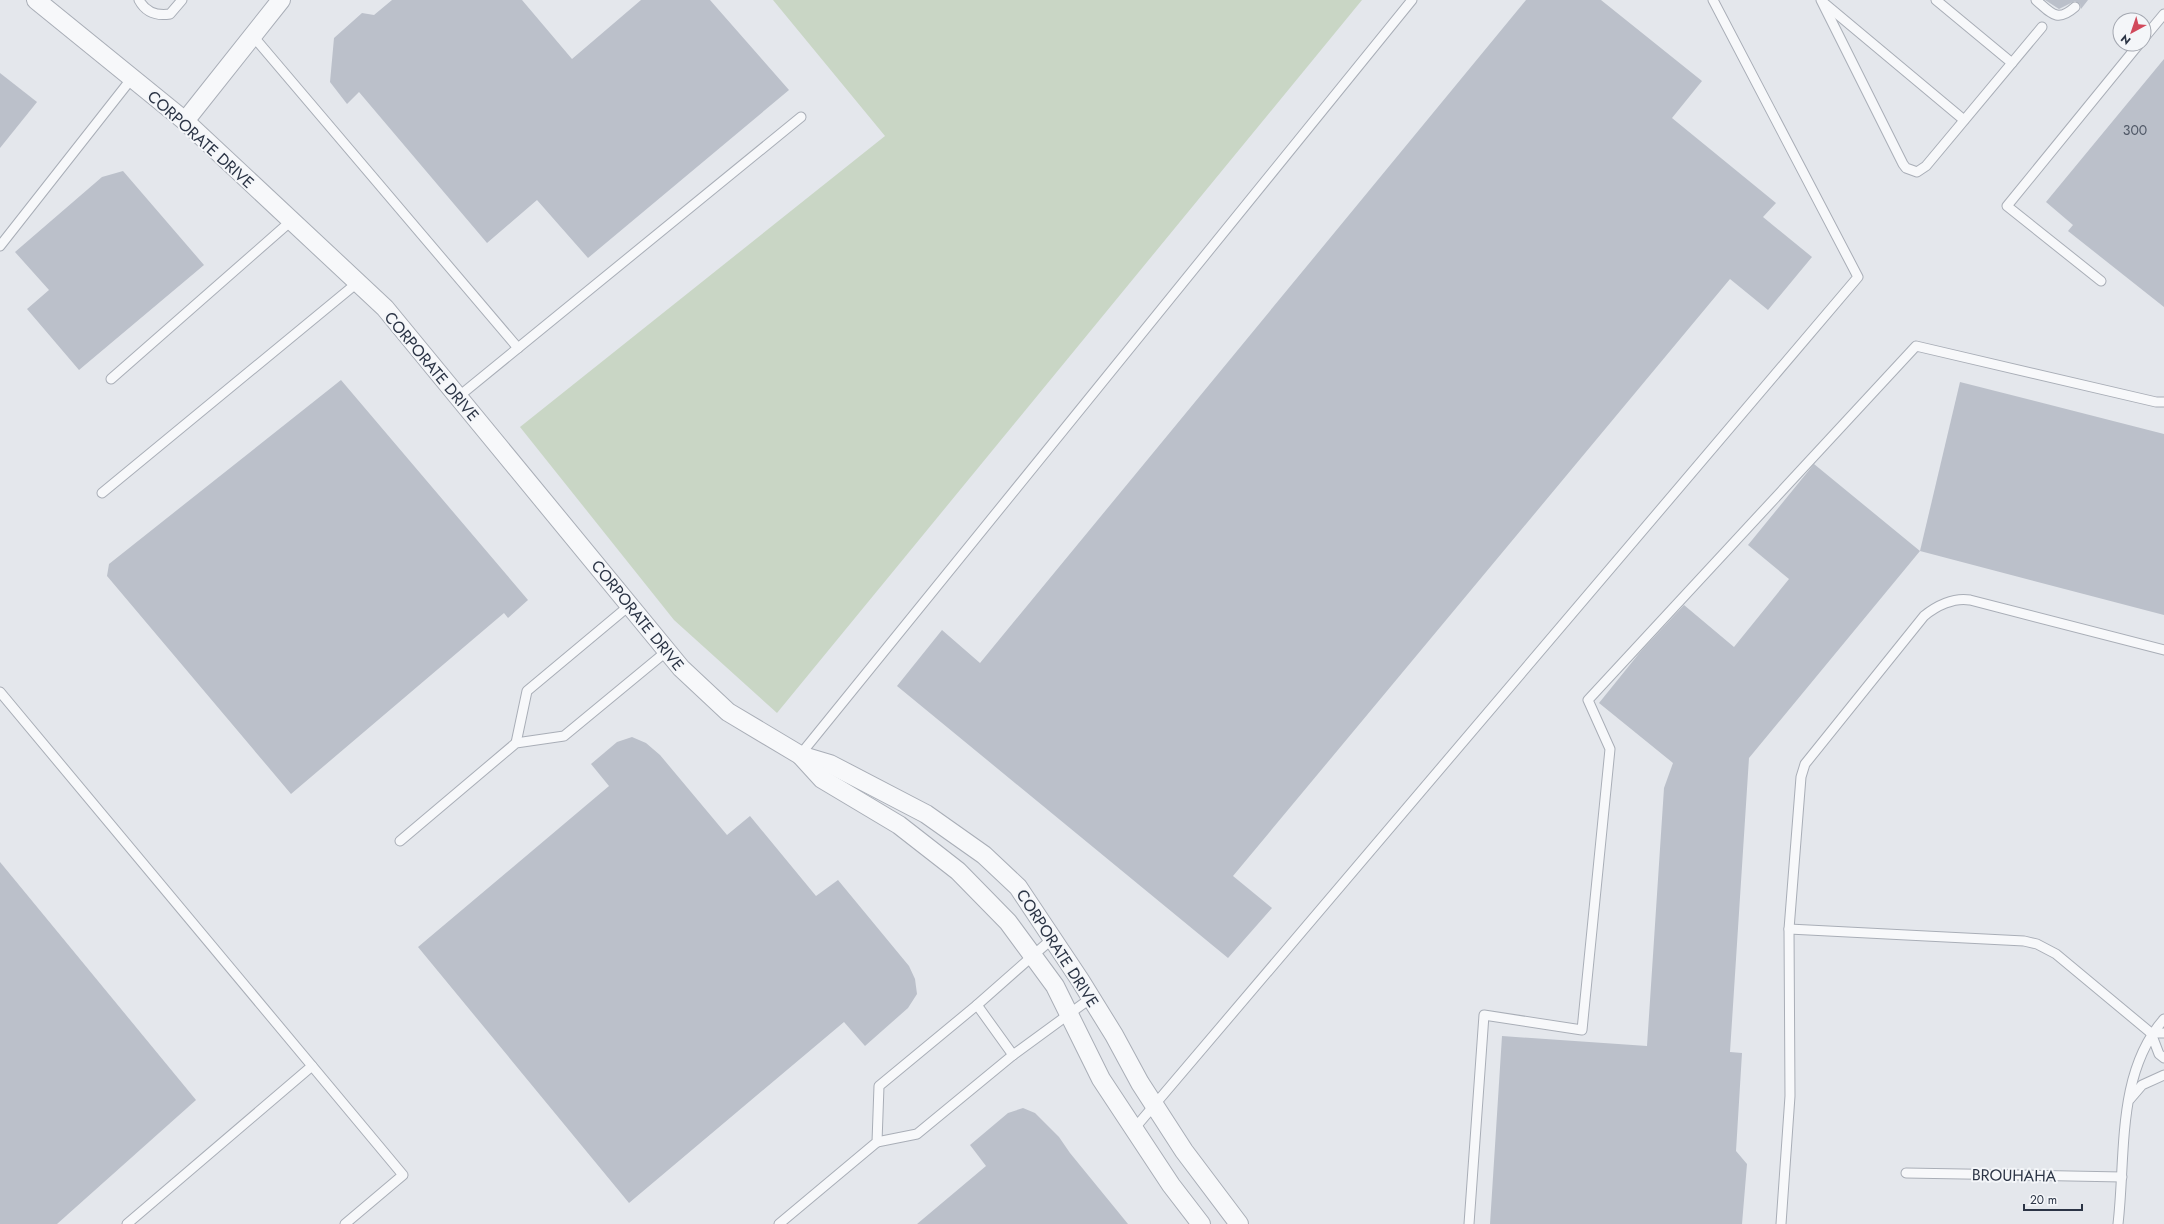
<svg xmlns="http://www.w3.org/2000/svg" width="2164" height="1224" font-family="Jost,sans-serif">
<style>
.green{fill:#c9d6c5}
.building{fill:#bbc0ca}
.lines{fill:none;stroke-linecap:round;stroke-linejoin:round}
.lane-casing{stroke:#a9aeb7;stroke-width:11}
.street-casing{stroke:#a9aeb7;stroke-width:20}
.lane{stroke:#f7f8fa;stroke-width:9}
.street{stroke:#f7f8fa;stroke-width:18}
.labels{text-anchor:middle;stroke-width:4;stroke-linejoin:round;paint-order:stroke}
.number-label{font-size:14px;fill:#4f5766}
.street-label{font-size:16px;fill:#2b3445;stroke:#f4f6f9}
</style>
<rect width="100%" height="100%" fill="#e4e7ec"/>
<path class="green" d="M773 0H1362L777 713 674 620 520 427 885 136Z"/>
<g class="building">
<path d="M392 0H522L572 59 641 0H710L789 90 588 258 537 200 487 243 359 92 347 104 330 82 334 38 362 13 374 15Z"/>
<path d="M1526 0H1601L1702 81 1672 118 1776 203 1763 217 1812 257 1768 310 1730 279 1233 876 1272 908 1228 958 897 686 942 630 980 663Z"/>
<path d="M2045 0H2088L2081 9 2080 4 2075 1 2059 9Z"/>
<path d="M2164 59V307L2068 231 2073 225 2046 202Z"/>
<path d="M0 73 37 102 0 148Z"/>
<path d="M123 171 204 265 79 370 27 309 49 290 15 252 102 177Z"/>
<path d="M341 380 528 600 508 618 504 613 291 794 107 576 109 564Z"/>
<path d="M1960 382 2164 434V615L1920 551Z"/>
<path d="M1814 464 1920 551 1749 758 1730 1052 1742 1053 1736 1151 1747 1164 1742 1224H1490L1502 1036 1647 1046 1664 788 1673 763 1599 703 1641 651 1684 605 1734 647 1789 579 1748 545Z"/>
<path d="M632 737 646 743 660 755 727 835 750 816 816 896 838 880 909 966 915 979 917 994 908 1008 865 1046 844 1022 629 1203 418 947 609 786 591 764 617 742Z"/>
<path d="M0 862 196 1100 57 1224H0Z"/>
<path d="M1023 1108 1035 1113 1059 1137 1070 1153 1128 1224H917L986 1166 970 1145 1008 1113Z"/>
</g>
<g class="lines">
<g class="lane-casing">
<g id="lane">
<path d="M139 0C146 13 157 16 170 14L182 0"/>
<path d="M1821 0 1903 164 1906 168 1917 172 1926 166 2042 27"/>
<path d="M1936 0 2012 63"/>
<path d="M2036 0C2051 13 2057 23 2075 7"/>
<path d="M1824 3 1964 120"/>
<path d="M253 36 518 348"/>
<path d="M2144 38 2164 14"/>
<path d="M0 246 132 78"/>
<path d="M2101 281 2007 206 2139 44"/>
<path d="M111 379 291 221"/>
<path d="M458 397 801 117"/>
<path d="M102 493 357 283"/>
<path d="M0 692 403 1175 345 1224"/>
<path d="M516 743 527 691 630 605"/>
<path d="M800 755 1412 0"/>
<path d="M400 841 516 743 564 736 667 651"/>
<path d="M1789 929 2024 941 2037 944 2056 954 2151 1033 2159 1054 2164 1058"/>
<path d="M977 1005 1013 1055"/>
<path d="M2151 1033H2164"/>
<path d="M2130 1099 2142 1085 2164 1075"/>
<path d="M1134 1129 1858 277 1713 0"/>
<path d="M877 1142 917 1134 1013 1055 1091 998"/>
<path d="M1906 1173 2122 1177"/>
<path d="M127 1224 312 1066"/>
<path d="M779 1224 877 1142 879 1086 977 1005 1053 938"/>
<path d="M1469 1224 1484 1015 1582 1030 1610 749 1588 700 1916 346 2156 402H2164"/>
<path d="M1781 1224 1790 1096 1789 929 1801 777 1805 764 1924 616C1936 606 1954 597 1970 600L2164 650"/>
<path d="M2118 1224C2126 1156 2116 1073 2164 1019"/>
</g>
</g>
<g class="street-casing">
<g id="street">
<path d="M36 0 185 121 385 308 681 668 728 712 800 755 830 764 926 814 984 855 1018 887 1080 980 1114 1035 1140 1083 1184 1151 1239 1224"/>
<path d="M185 121 281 0"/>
<path d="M801 756 822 779 899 825 958 871 1008 922 1055 986 1101 1079 1171 1185 1201 1224"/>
</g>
</g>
<use href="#lane" class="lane"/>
<use href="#street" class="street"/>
</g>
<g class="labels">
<g class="number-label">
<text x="2135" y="135">300</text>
</g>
<g class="street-label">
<text transform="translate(201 139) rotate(42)" y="6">CORPORATE DRIVE</text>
<text transform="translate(432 366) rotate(50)" y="6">CORPORATE DRIVE</text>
<text transform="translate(638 615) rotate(51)" y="6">CORPORATE DRIVE</text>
<text transform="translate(1058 948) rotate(57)" y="6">CORPORATE DRIVE</text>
<text transform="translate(2014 1175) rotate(1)" y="6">BROUHAHA</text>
</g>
</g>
<g transform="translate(2132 32) rotate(220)"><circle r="19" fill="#f4f6f9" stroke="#a4a8b1"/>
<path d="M0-3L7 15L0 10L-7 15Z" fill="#d1495b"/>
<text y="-6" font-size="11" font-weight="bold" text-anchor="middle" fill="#2b3445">N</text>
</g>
<path d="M2024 1204v6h58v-6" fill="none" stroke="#2b3445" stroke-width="2"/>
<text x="2030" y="1204" font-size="12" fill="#2b3445" stroke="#f4f6f9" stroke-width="3" paint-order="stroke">20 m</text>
</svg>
